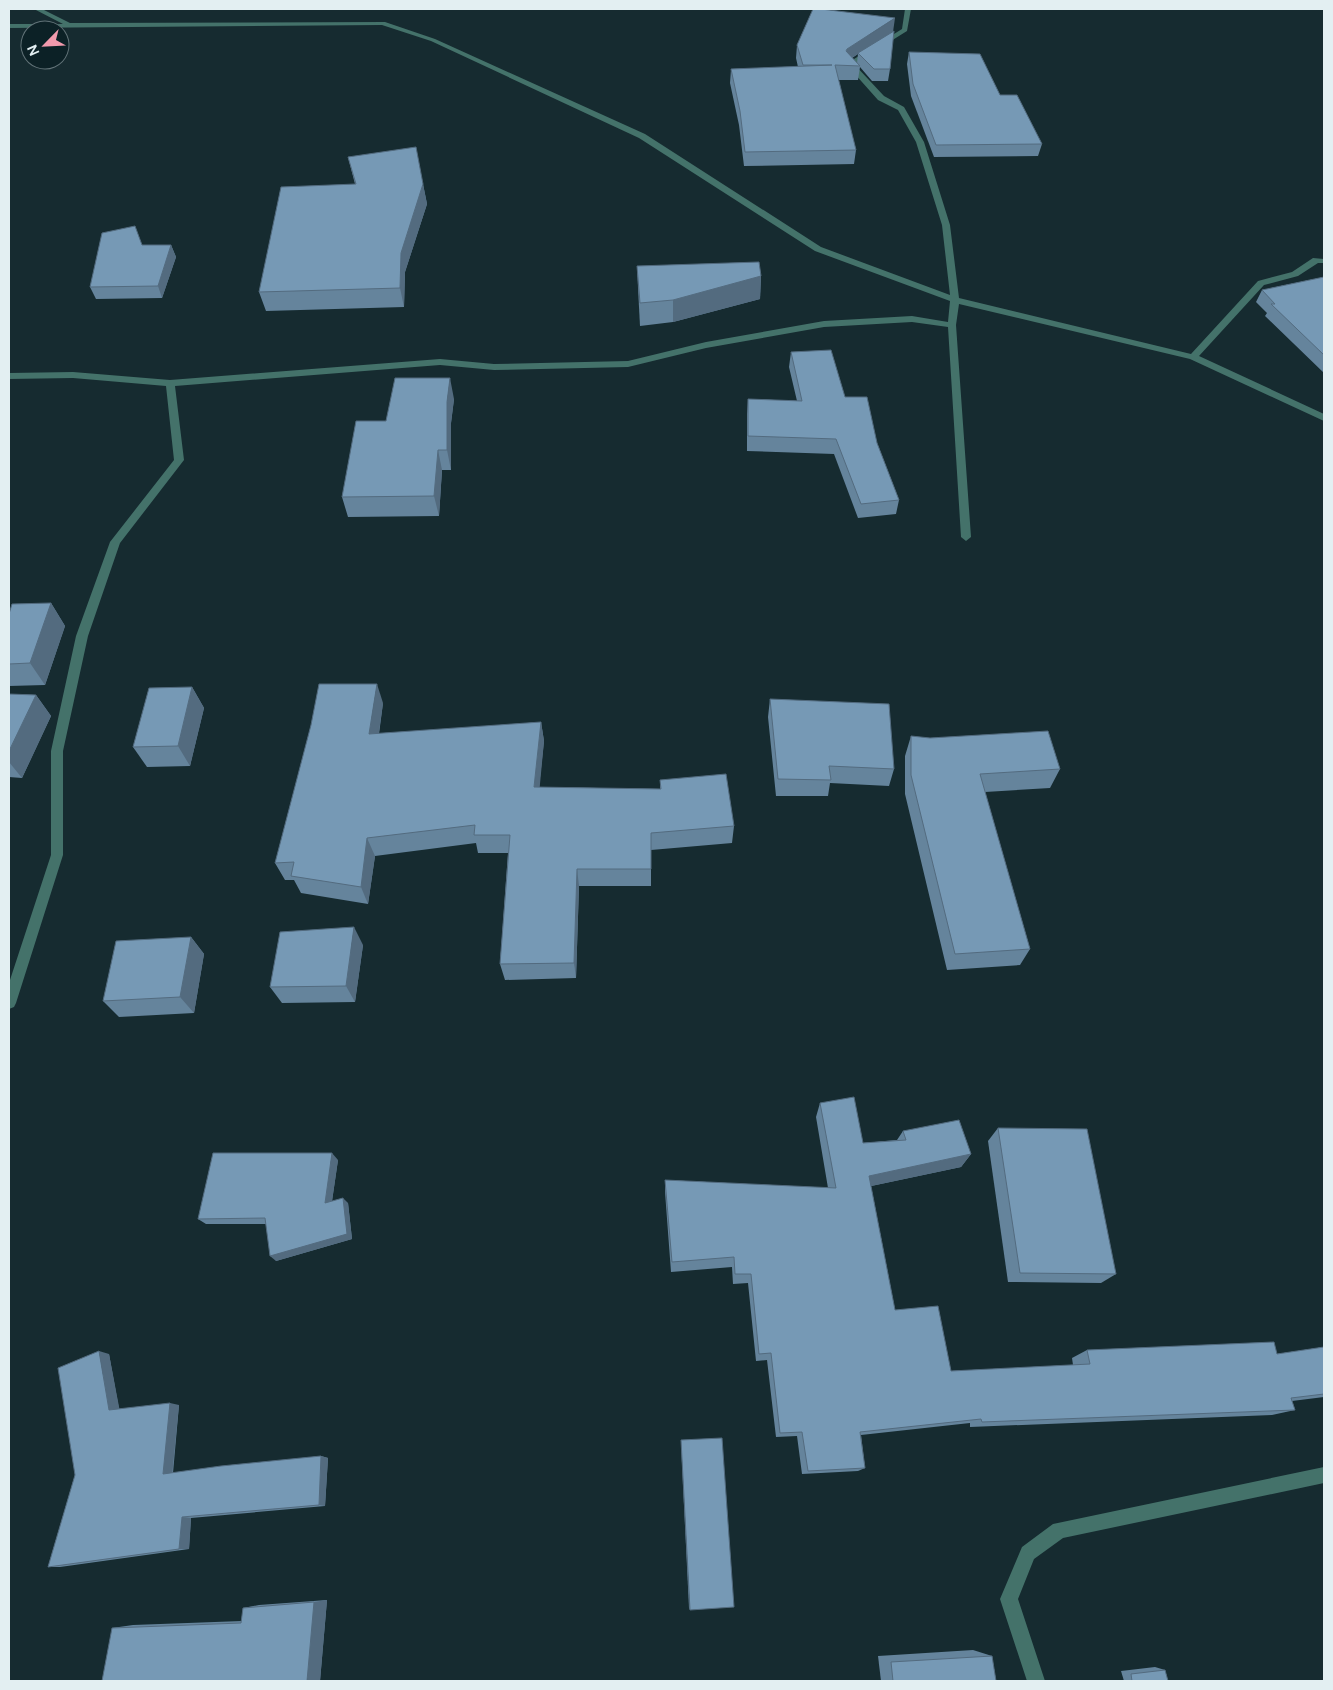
<svg xmlns="http://www.w3.org/2000/svg" width="1333" height="1690" font-family="'DM Sans',sans-serif">
<style>
.lines{fill:none;stroke-linecap:round;stroke-linejoin:round}
.street{fill:#44726a;fill-rule:evenodd}
.wall{fill:#65849c;fill-rule:evenodd}
.shaded-wall{fill:#536b7f}
.building{fill:#7699b5;stroke:#536b7f}
</style>
<rect width="100%" height="100%" fill="#162b30"/>
<g class="lines">
<g class="street">
<path d="M34 9H42L70 23 385 22 435 39 645 134 821 247 950 295 942 225 916 142 898 110 878 100 846 64 902 29 905 9H911L907 31 854 64 884 96 904 107 924 142 950 225 959 298 1191 354 1258 281 1292 272 1313 258 1324 259V263H1318L1298 276 1264 285 1199 356 1324 414V421L1190 359 959 304 956 325 971 537 966 541 961 537 948 327 912 322 824 327 706 348 628 367 494 370 440 365 175 386 184 460 120 543 88 636 63 751V855L16 1003 14 1007 9 1009V983L51 855V751L76 636 110 542 174 460 166 386 73 378 9 379V373L73 372 170 380 440 359 494 364 628 361 706 342 824 321 912 316 948 322 950 301 815 251 639 138 431 41 382 25 9 28V24H63Z"/>
<path d="M1324 1467V1483L1063 1538 1034 1559 1018 1599 1045 1681H1027L1000 1599 1022 1547 1053 1524Z"/>
</g>
</g>
<g class="wall">
<path d="M893 32 890 69 888 81H872L860 67 858 80H838L856 150 854 164 744 166 739 125 730 83 731 69 798 67 796 58 797 45ZM858 54 857 63 852 58Z"/>
<path d="M909 52 1000 95 1042 144 1038 156 934 157 911 96 907 64Z"/>
<path d="M348 157 423 184 427 204 405 272 404 307 266 311 259 292 355 184Z"/>
<path d="M142 245H171L176 257 162 298 96 299 90 287Z"/>
<path d="M637 266 761 276 760 299 673 322 640 326 638 288Z"/>
<path d="M1324 277V373L1265 316 1267 313 1256 302 1262 290Z"/>
<path d="M791 352 845 397 877 443 899 500 896 514 858 518 834 454 747 451V414L748 399 797 401 789 367Z"/>
<path d="M454 399 451 423V470H442L439 516 348 517 342 497 386 421Z"/>
<path d="M51 603 65 626 45 685 9 686V614Z"/>
<path d="M192 687 204 708 190 766 147 767 133 747Z"/>
<path d="M9 694 36 695 51 716 22 778 9 777Z"/>
<path d="M770 699 894 769 889 786 830 783 828 796H776L768 717Z"/>
<path d="M383 703 379 734 541 722 544 741 539 787 660 789V780L734 826 732 843 651 850V886H579L576 978 505 980 500 964 508 853H478L476 843 375 856 368 904 301 893 294 880H285L275 863Z"/>
<path d="M911 736 1060 769 1050 788 985 792 1030 949 1020 965 947 970 905 794V756Z"/>
<path d="M191 937 204 954 194 1013 119 1017 103 1001Z"/>
<path d="M363 945 355 1002 282 1003 270 987Z"/>
<path d="M820 1103 863 1143 897 1140 903 1131 971 1154 961 1167 871 1186 895 1310 951 1371 1073 1365 1072 1358 1087 1350 1277 1354 1324 1347V1397L1292 1401 1295 1410 1272 1415 970 1427V1423L861 1435 865 1468 858 1471 802 1474 797 1436 776 1437 767 1360 756 1361 748 1283 733 1284 732 1267 671 1272 665 1192V1180L828 1188 816 1117Z"/>
<path d="M998 1128 1116 1274 1101 1283 1008 1282 988 1141Z"/>
<path d="M338 1160 332 1201 348 1203 352 1239 276 1261 266 1224H206L198 1219Z"/>
<path d="M109 1354 119 1409 179 1405 173 1473 321 1456 328 1458 325 1506 191 1518 189 1549 60 1567H48L75 1475Z"/>
<path d="M681 1440 690 1610 689 1608 681 1444Z"/>
<path d="M327 1600 320 1681 112 1628 133 1625 242 1621 243 1608 259 1605Z"/>
<path d="M973 1650 992 1656 996 1681H881L878 1656Z"/>
<path d="M1155 1667 1165 1670 1168 1681H1124L1121 1671Z"/>
</g>
<g class="shaded-wall">
<path d="M895 18 893 32 845 62 847 49Z"/>
<path d="M423 184 427 204 405 272 404 307 400 288 401 253Z"/>
<path d="M171 245 176 257 162 298 158 286Z"/>
<path d="M761 276 760 299 673 322V300Z"/>
<path d="M450 378 454 399 451 423V470L447 450V402Z"/>
<path d="M438 450 442 470 439 516 434 496Z"/>
<path d="M51 603 65 626 45 685 30 663Z"/>
<path d="M377 684 383 703 376 753 369 734Z"/>
<path d="M192 687 204 708 190 766 178 746Z"/>
<path d="M36 695 51 716 22 778 9 762V751Z"/>
<path d="M541 722 544 741 538 805 534 787Z"/>
<path d="M367 838 375 856 368 904 361 887Z"/>
<path d="M577 869 579 886 576 978 574 963Z"/>
<path d="M354 927 363 945 355 1002 346 986Z"/>
<path d="M191 937 204 954 194 1013 180 997Z"/>
<path d="M332 1153 338 1160 331 1208 325 1203Z"/>
<path d="M971 1154 961 1167 862 1188 869 1176Z"/>
<path d="M343 1198 348 1203 352 1239 276 1261 270 1256Z"/>
<path d="M99 1351 109 1354 120 1412 109 1410Z"/>
<path d="M170 1403 179 1405 172 1476 163 1474Z"/>
<path d="M321 1456 328 1458 325 1506 319 1505Z"/>
<path d="M182 1517 191 1518 189 1549H179Z"/>
<path d="M327 1600 320 1681H307L314 1602Z"/>
</g>
<g class="building">
<path d="M813 9H821L895 18 847 49 846 51 860 66 835 65 856 150 745 152 740 111 731 69 832 65H803L797 45Z"/>
<path d="M894 31 890 69H874L858 53Z"/>
<path d="M909 52 980 54 1000 95H1017L1042 144 936 145 913 84Z"/>
<path d="M416 147 423 184 401 253 400 288 259 292 281 187 356 184 348 157Z"/>
<path d="M135 226 142 245H171L158 286 90 287 102 233Z"/>
<path d="M759 262 761 276 673 300 640 303 637 266Z"/>
<path d="M1324 277V355L1271 304H1275L1262 290Z"/>
<path d="M831 350 845 397H867L877 443 899 500 861 504 836 439 748 436V399L802 401 791 352Z"/>
<path d="M395 378H450L447 402V450H438L434 496 342 497 356 421H386Z"/>
<path d="M51 603 30 663 9 664V614L12 604Z"/>
<path d="M319 684H377L369 734 541 722 534 787 661 789 660 780 726 774 734 826 651 833V869H577L574 963 500 964 510 835H474L475 825 367 838 361 887 291 876 294 862 275 863 311 725Z"/>
<path d="M192 687 178 746 133 747 149 688Z"/>
<path d="M9 694 36 695 9 751Z"/>
<path d="M770 699 889 704 894 769 829 766 831 780 778 779Z"/>
<path d="M1048 731 1060 769 980 774 1030 949 955 954 911 775V736L930 738Z"/>
<path d="M354 927 346 986 270 987 280 932Z"/>
<path d="M191 937 180 997 103 1001 116 941Z"/>
<path d="M854 1097 863 1143 906 1140 903 1131 959 1120 971 1154 869 1176 895 1310 938 1306 951 1371 1090 1364 1087 1350 1274 1342 1277 1354 1324 1347V1394L1291 1398 1295 1410 982 1422 981 1419 860 1432 865 1468 808 1471 802 1432 780 1433 771 1353 759 1354 751 1274H735L734 1257 672 1262 665 1180 836 1188 820 1103Z"/>
<path d="M998 1128 1087 1129 1116 1274 1020 1273Z"/>
<path d="M213 1153H332L325 1203 343 1198 347 1234 270 1256 265 1218 198 1219Z"/>
<path d="M99 1351 109 1410 170 1403 163 1474 221 1466 321 1456 319 1505 182 1517 179 1549 48 1567 75 1475 58 1368Z"/>
<path d="M722 1438 734 1607 690 1610 681 1440Z"/>
<path d="M314 1602 307 1681H102L112 1628 241 1623 243 1608Z"/>
<path d="M992 1656 996 1681H893L891 1662Z"/>
<path d="M1165 1670 1168 1681H1132L1131 1674Z"/>
</g>
<rect width="1333" height="1690" fill="none" stroke="#e3eff2" stroke-width="20"/>
<g transform="translate(45 45) rotate(246)"><circle r="24" fill="#0c2126" stroke="#627378"/>
<path d="M0-4L9 19L0 12L-9 19Z" fill="#f29aad"/>
<text y="-8" font-size="14" font-weight="bold" text-anchor="middle" fill="#e3eff2">N</text>
</g>
</svg>
